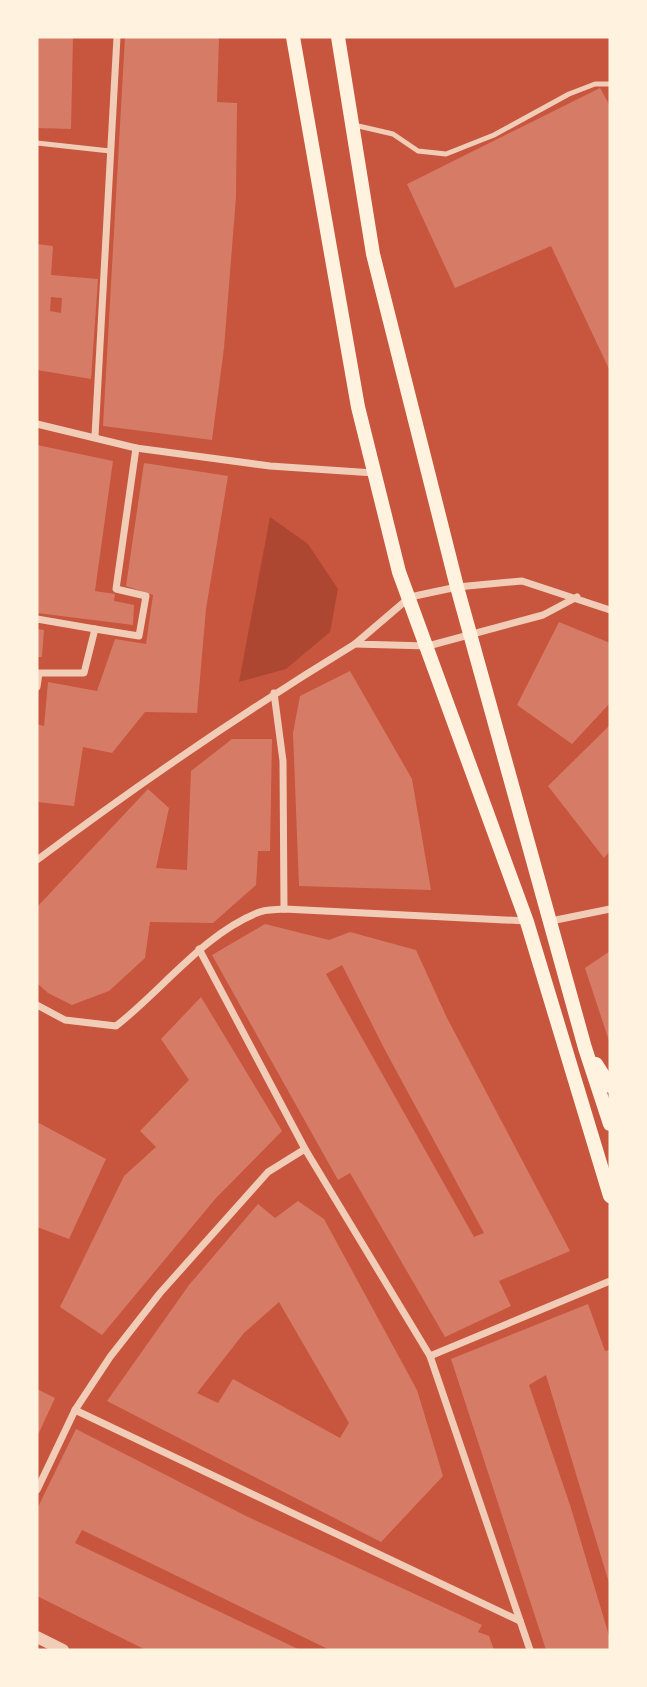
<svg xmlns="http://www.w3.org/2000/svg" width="647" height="1687" font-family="'Source Sans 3',sans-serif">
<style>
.green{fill:#ae4732}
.building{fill:#d67c66;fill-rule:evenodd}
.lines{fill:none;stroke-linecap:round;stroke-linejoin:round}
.service{stroke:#f1ccb7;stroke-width:5}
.minor{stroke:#f1ccb7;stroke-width:7}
.tertiary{stroke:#f1ccb7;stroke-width:12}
.secondary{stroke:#fff3e0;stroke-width:14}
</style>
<rect width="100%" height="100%" fill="#c8553d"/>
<path class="green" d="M270 517 308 544 338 589 330 632 286 669 239 682Z"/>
<g class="building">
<path d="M37 37H73L71 129 37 128Z"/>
<path d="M125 37H219L217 102 237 103 236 197 224 348 212 440 103 426Z"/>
<path d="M600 88 610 106V371L551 246 455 288 407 184Z"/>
<path d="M37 244 53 246 51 275 98 279 91 379 37 370ZM51 297 62 298 61 313 50 311Z"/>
<path d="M37 445 113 461 95 591 115 594 114 601 134 605 133 625 37 613Z"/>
<path d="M144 463 228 476 206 609 197 713 145 712 112 753 83 747 74 806 37 802V724L44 726 48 682 97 691 115 639 146 644 153 595 126 586Z"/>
<path d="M559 622 610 643V703L572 744 517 705Z"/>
<path d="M37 629 44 630 42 657H37Z"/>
<path d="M350 671 412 779 431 890 299 886 293 733 300 696Z"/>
<path d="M610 725V851L604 858 548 786Z"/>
<path d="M232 739H272L270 851H258L256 885 213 923 150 922 145 958 109 991 72 1005 48 993 37 983V907L148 789 169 808 156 868 187 870 191 771Z"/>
<path d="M265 924 329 940 350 932 416 950 447 1018 570 1251 499 1281 511 1306 445 1337 350 1173 338 1180 212 955ZM342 965 385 1050 484 1233 474 1237 326 974Z"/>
<path d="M610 951V1044L585 968Z"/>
<path d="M201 997 282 1131 216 1198 102 1335 60 1307 124 1176 156 1147 140 1131 189 1080 161 1039Z"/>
<path d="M37 1122 106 1159 69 1239 37 1227Z"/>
<path d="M298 1201 324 1219 417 1390 443 1476 381 1542 107 1401 189 1285 258 1204 275 1218ZM279 1302 349 1423 340 1438 233 1379 218 1403 197 1393 244 1333Z"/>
<path d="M588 1304 605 1351 610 1350V1586L546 1375 529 1385 570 1505 610 1639V1650H546L451 1359Z"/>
<path d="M37 1389 55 1398 37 1437Z"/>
<path d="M76 1429 246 1516 482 1625 478 1632 489 1636 494 1650H330L82 1530 75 1543 300 1650H146L37 1596V1509Z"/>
</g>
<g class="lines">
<g class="service">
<path d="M354 125 393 134 418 151 446 154 494 135 569 94 595 84H610"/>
<path d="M37 143 110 151"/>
</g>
<g class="minor">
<path d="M37 424 136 448 270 466 374 473"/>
<path d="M95 436 117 37"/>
<path d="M577 597 543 615 428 646 355 644 410 597 457 587 522 581 610 610"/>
<path d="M37 619 95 629"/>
<path d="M37 687 39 673H84L95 629 139 636 146 596 116 589 136 448"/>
<path d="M274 693 283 761 284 909"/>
<path d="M37 860C140 783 245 711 355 644"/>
<path d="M551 921 610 909"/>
<path d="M199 949 305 1149 430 1356 530 1650"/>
<path d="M37 1005 65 1020 116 1026C161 991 204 934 257 913 265 909 276 910 284 909L527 921"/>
<path d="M430 1356 610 1281"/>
<path d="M75 1410 520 1621"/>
<path d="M37 1490 75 1410 110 1357 160 1293 268 1172 305 1149"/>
</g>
<path class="tertiary" d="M37 1637 63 1650"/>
<g class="secondary">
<path d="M293 37 358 407 399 572 527 922 610 1196"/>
<path d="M338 37 373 254 457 587 585 1048 610 1124"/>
<path d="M596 1064 610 1086"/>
</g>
</g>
<rect width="647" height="1687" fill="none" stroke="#fff3e0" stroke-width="77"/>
</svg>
